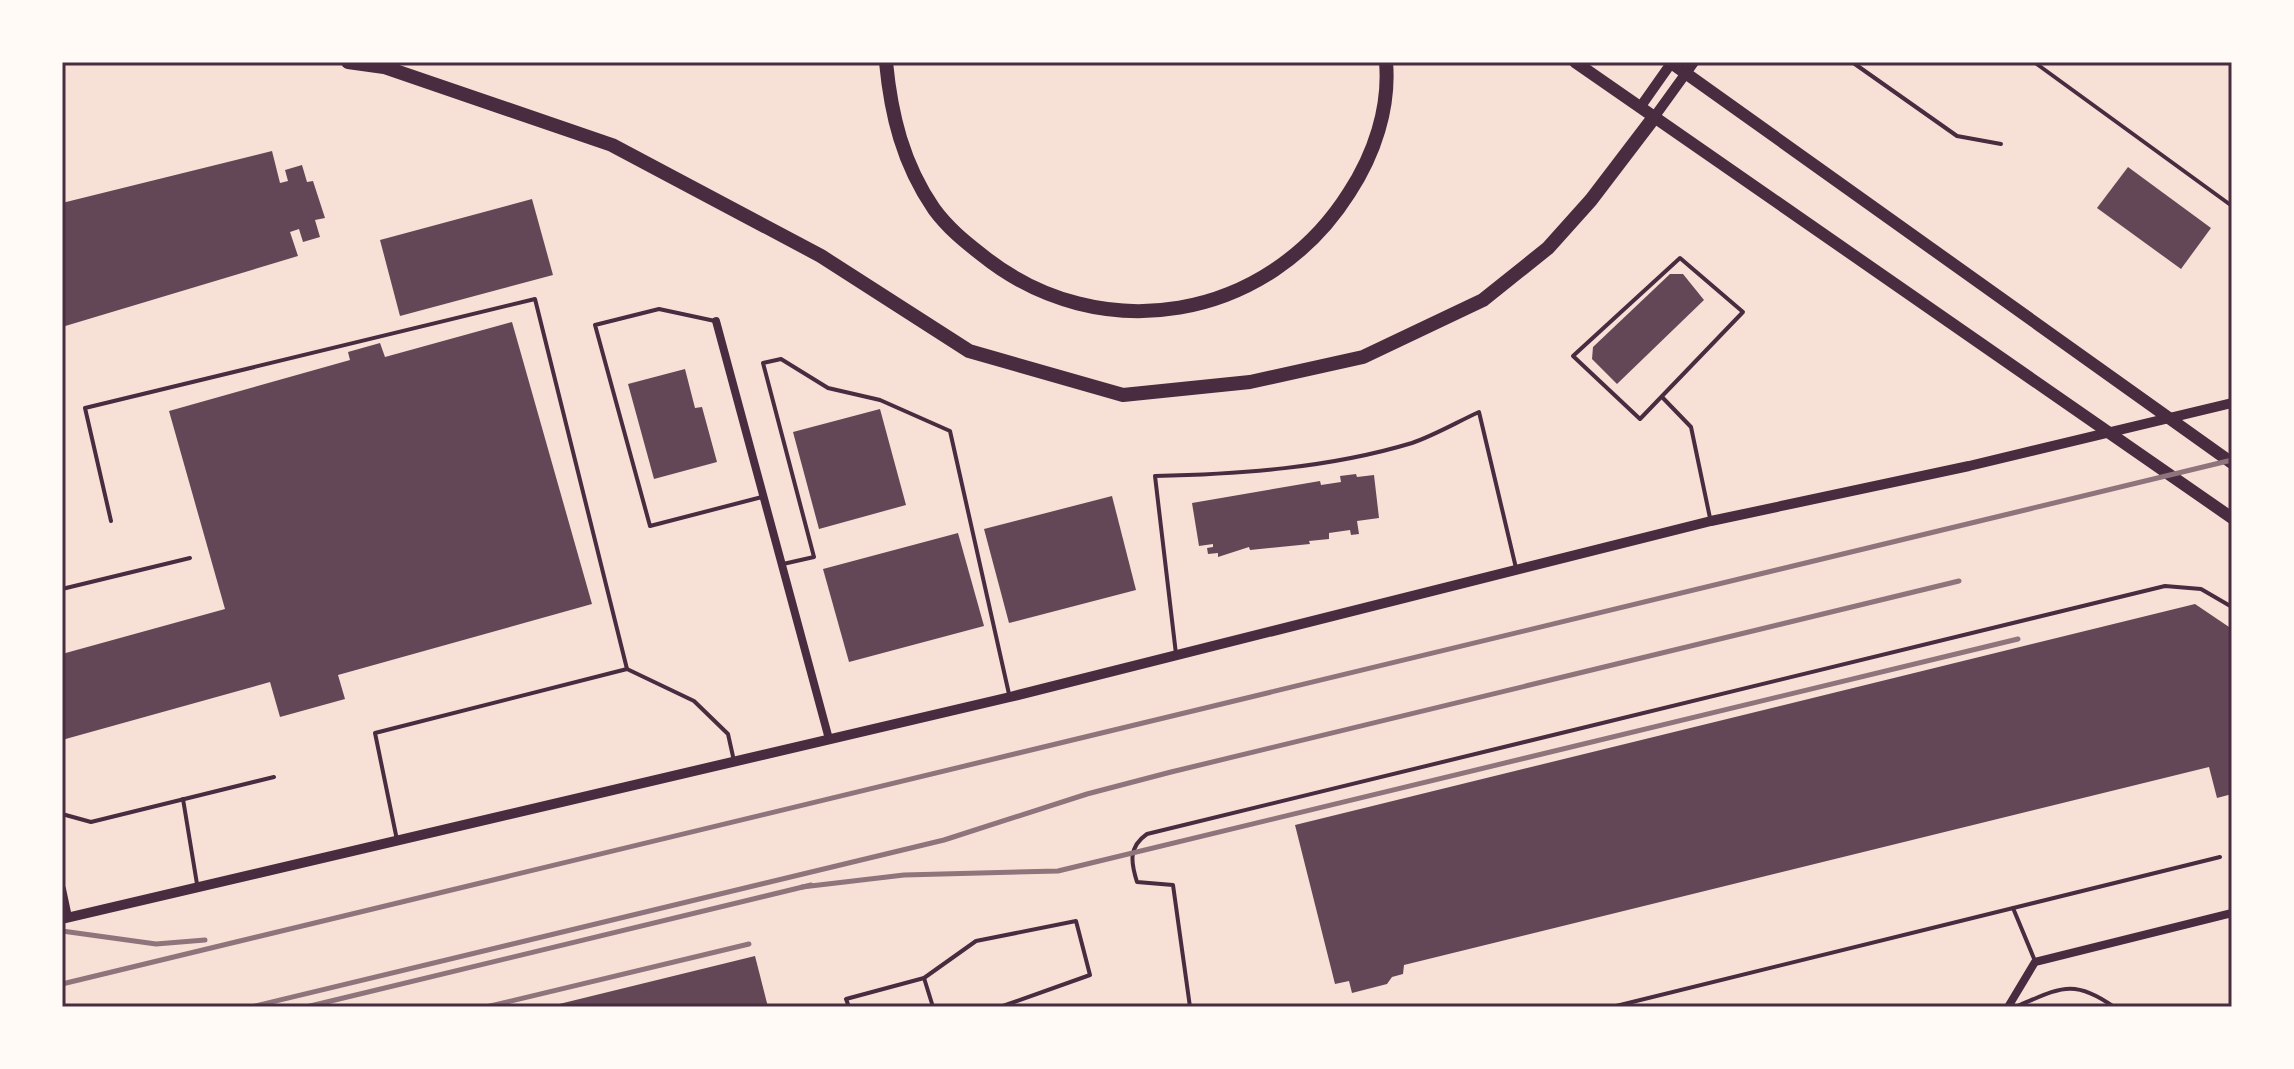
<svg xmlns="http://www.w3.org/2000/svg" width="2294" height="1069" font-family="'Archivo Narrow',sans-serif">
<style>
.building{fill:#644757}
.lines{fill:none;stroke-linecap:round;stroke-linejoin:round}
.service{stroke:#4a2c40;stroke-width:4}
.minor{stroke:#4a2c40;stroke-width:8}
.tertiary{stroke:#4a2c40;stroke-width:10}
.primary{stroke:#4a2c40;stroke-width:12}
.motorway{stroke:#4a2c40;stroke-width:14}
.rail{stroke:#8f747c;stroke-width:5}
.neatline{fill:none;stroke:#4a2c40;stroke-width:3}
</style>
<rect width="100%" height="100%" fill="#f7e1d7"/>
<g class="building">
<path d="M272 151 280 183 288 181 285 170 302 165 307 182 313 181 325 218 315 220 320 237 303 242 299 229 290 232 298 256 62 327V203Z"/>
<path d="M2128 167 2211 228 2181 269 2097 208Z"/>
<path d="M532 199 553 275 400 316 380 240Z"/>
<path d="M1670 274H1683L1704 300 1617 384 1592 359 1593 347Z"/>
<path d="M512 322 592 604 338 675 345 699 280 717 270 682 62 740V654L225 609 169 411 350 360 348 352 380 343 385 357Z"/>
<path d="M685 369 695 408 702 407 717 462 654 479 628 384Z"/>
<path d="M880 409 906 505 819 529 793 432Z"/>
<path d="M1356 474 1357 477 1374 475 1379 518 1357 521 1359 534 1351 535 1350 530 1329 533V539L1309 541 1310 544 1250 550 1249 547 1218 557V553L1208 554 1207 548 1213 547V544L1199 546 1192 503 1320 481 1321 485 1341 482 1340 476Z"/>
<path d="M1112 496 1136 590 1009 623 984 529Z"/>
<path d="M958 533 984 626 849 662 823 569Z"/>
<path d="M2195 604 2232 629V794L2217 798 2209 767 1404 965 1403 974 1392 977 1387 984 1352 993 1349 981 1335 984 1295 825Z"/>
<path d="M755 956 768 1007H551V1006Z"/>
</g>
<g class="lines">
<g class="service">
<path d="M1852 62 1957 136 2001 144"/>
<path d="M2034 62 2232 206"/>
<path d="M1680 258 1743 312 1640 419 1573 356Z"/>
<path d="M715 321 659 309 595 325 650 526 762 497"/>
<path d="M1662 397 1691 427 1710 518"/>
<path d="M111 521 85 408 535 299 627 669"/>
<path d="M783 564 814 557 763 363 781 359 828 388 880 400 950 431 1009 694"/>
<path d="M62 589 190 558"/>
<path d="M1176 654 1155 476C1241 474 1329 468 1412 443 1435 435 1457 422 1479 412L1516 568"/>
<path d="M183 799 197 884"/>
<path d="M62 814 91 822 274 777"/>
<path d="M397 840 375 733 627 669 694 701 728 734 734 761"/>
<path d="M2013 908 2035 961"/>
<path d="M924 978 933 1007"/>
<path d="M849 1007 846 999 924 978 976 941 1076 921 1090 975 1000 1007"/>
<path d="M1190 1007 1173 885 1137 882C1131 863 1128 847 1147 834L2165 586 2201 589 2232 607"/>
<path d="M1612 1007 2220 857"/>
<path d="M2015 1007C2059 989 2072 977 2114 1007"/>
</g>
<g class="minor">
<path d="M716 321 829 739"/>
<path d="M62 889 68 917"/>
<path d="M2008 1007 2035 962 2232 913"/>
</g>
<g class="tertiary">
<path d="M1641 106 1672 62"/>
<path d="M1655 116 1694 62"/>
<path d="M62 919 1010 697 1711 521 1969 466 2232 403"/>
</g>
<g class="primary">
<path d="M1575 62 2232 518"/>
<path d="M1670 62 2232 463"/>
</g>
<g class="motorway">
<path d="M348 62 384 67 612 145 821 256 969 351 1123 395 1250 382 1363 357 1483 300 1548 248 1591 200 1655 116"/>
<path d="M886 62C891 115 903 164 934 209 948 228 964 241 982 255 1100 350 1268 321 1349 193 1374 155 1390 108 1386 62"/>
</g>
<g class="rail">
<path d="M802 887 904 875 1058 871 2018 639"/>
<path d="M62 931 156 944 205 940"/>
<path d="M62 984 2232 460"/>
<path d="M251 1007 944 840 1087 794 1171 772 1959 581"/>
<path d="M306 1007 811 885"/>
<path d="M486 1007 749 944"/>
</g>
</g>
<rect width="2294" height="1069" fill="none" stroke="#fffaf5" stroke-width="128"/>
<rect x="64" y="64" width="2166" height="941" class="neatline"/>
</svg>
